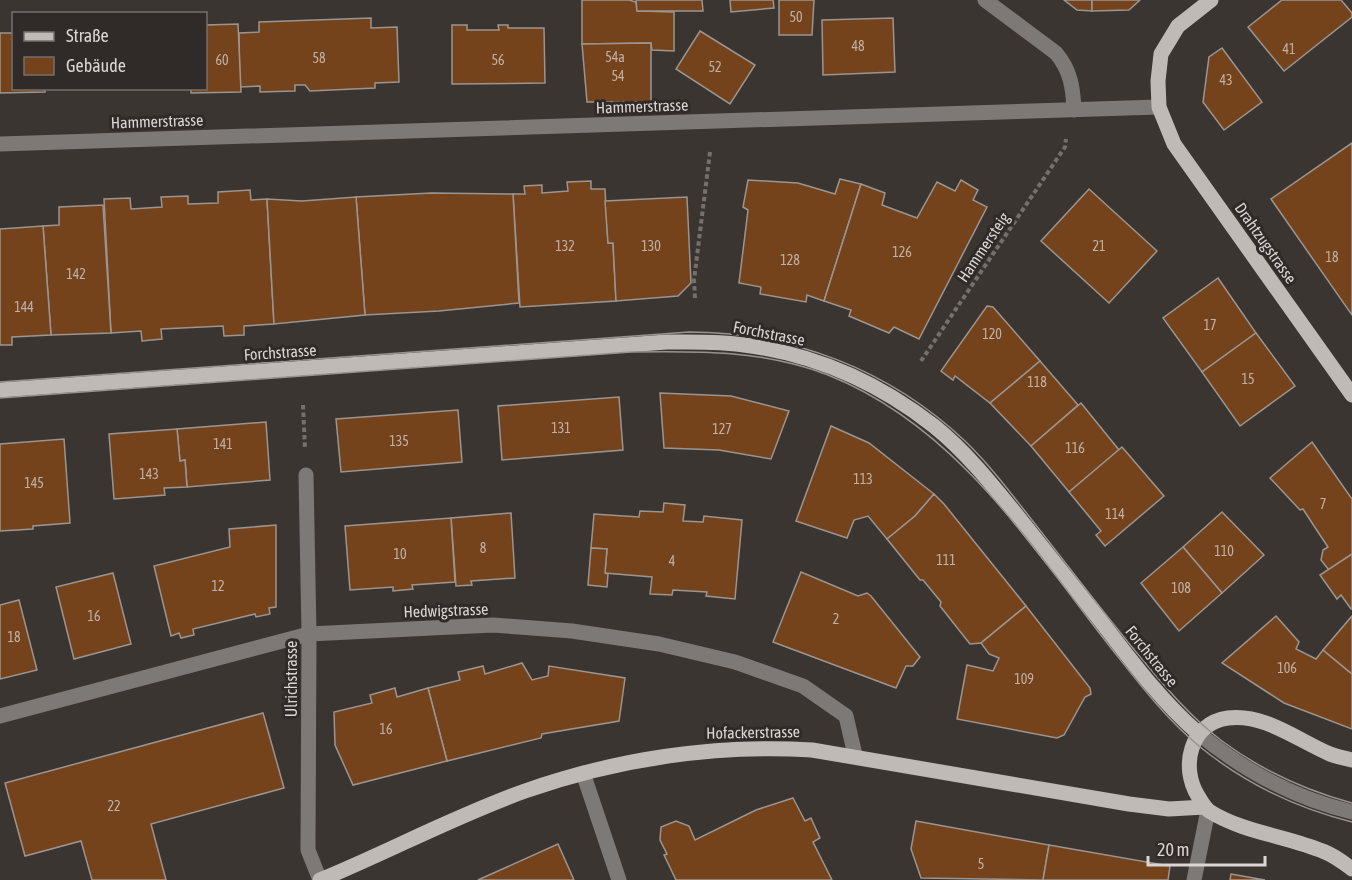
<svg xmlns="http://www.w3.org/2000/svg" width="1352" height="880" font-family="'Asap Condensed',sans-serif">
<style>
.building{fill:#74431c;stroke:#9b9591;stroke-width:1.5}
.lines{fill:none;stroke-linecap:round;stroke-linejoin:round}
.path{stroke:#756f6d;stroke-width:4;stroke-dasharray:4.5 3;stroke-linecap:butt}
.minor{stroke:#7c7977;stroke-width:15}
.major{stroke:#c0bab7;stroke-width:15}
.tram{stroke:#989391;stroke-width:1.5}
.labels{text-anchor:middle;stroke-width:6;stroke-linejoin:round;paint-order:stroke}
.number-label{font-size:14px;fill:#c0b1a6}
.street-label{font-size:16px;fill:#dad6d4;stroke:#302b28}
</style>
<rect width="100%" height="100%" fill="#3b3532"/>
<g class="building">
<path d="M582 0H629L636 2 637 11 674 12V51L652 50 651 43 582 44Z"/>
<path d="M636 0H702L703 11H637Z"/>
<path d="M730 0H773L774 8 731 12Z"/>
<path d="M779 0H814L812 35H779Z"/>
<path d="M1064 0H1092V11L1077 10Z"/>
<path d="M1092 0H1140L1129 10 1092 11Z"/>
<path d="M1282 0H1341L1352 13V17L1284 71 1248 27Z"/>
<path d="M371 18V28L397 27 399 82 375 83V88L310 91 305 85H295V91L260 92V86L240 87 239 33 259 32V22Z"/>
<path d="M893 18 895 72 823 75 822 20Z"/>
<path d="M238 24 241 92 191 93V88H206V25Z"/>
<path d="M452 25H467V30H499L498 25H508V28H544L545 83 452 84Z"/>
<path d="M700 31 755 65 730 104 676 69Z"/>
<path d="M0 33H14V88H45V92L0 93Z"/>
<path d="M651 43V102H587L582 44Z"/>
<path d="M1222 48 1262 102 1224 130 1203 102 1209 57Z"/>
<path d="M1352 143V315L1271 199Z"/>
<path d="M840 179 861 184 824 301 807 295 806 302 760 294 761 287 739 283 748 210 743 207 748 180 798 183 835 194Z"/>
<path d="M961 180 978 190 973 200 987 207 919 339 894 327 889 333 849 316 851 310 824 301 861 184 885 193 882 205 917 218 937 182 955 191Z"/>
<path d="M591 181V189H605L608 243H613L616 301 520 307 513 194H525L524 186 542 185V193L568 191 567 182Z"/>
<path d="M1089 189 1157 251 1109 303 1041 241Z"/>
<path d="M250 190 251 200 267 199 274 324 244 326V335L224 336 223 326 161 329 162 339 142 341 141 331 111 333 104 199 130 198 131 209 162 207 161 197 188 196V204L218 203V192Z"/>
<path d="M431 193 513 194 519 303 439 311 365 315 356 197Z"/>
<path d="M356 197 365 315 274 324 267 199 302 201Z"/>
<path d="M687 197 691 283 678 296 616 301 613 243H608L605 201Z"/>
<path d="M103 205 111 333 51 335 43 226 59 225V207Z"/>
<path d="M43 226 51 335 12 337V345H0V229Z"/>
<path d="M1218 278 1256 333 1202 372 1163 318Z"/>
<path d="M987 306 993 307 1040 361 990 403 955 376 953 380 941 371Z"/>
<path d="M1256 333 1295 386 1240 426 1202 372Z"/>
<path d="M1040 361 1078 405 1031 446 990 403Z"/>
<path d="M660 393 731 396 789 411 771 459 719 450 664 448Z"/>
<path d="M619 397 623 450 502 460 498 406Z"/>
<path d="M1081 403 1119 450 1069 492 1031 446Z"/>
<path d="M458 410 462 462 341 472 336 419Z"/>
<path d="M266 422 270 480 187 487 185 460 180 461 177 429Z"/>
<path d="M831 426 869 443 934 494 915 516 887 539 868 516 854 520 847 538 796 521Z"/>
<path d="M177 429 180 461 185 460 187 487 164 488 165 495 114 499 109 434Z"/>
<path d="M64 439 70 523 33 526V529L0 531V444Z"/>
<path d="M1312 442 1352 499V554L1329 570 1321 560 1323 550 1328 547 1316 529 1303 509 1300 510 1270 478Z"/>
<path d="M1122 447 1164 496 1105 546 1096 535 1101 531 1069 492Z"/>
<path d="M934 494 944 504 1026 606 981 643 970 644 940 606 941 602 923 580H920L887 539 915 516Z"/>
<path d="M664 503 685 505 683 521 703 522 704 516 742 520 735 599 706 596 707 592 673 590 672 595 650 594 652 577 605 573 607 549 591 548 594 514 639 517 640 511 663 512Z"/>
<path d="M1222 512 1264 555 1222 593 1183 547Z"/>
<path d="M511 513 515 578 471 581 472 585 456 586 451 518Z"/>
<path d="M451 518 455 582 412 585 413 589 393 591V587L350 590 345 526Z"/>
<path d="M276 525V607L269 608 270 614 256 617 255 614 193 629 194 635 181 638 179 633 171 636 154 566 230 547 229 529Z"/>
<path d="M1183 547 1222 593 1179 631 1141 583Z"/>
<path d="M591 548 607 549 605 573 608 574 607 587 588 585Z"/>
<path d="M1352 554V609H1351L1341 595 1337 599 1320 575Z"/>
<path d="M801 572 858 596 867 593 871 596 920 657 913 666H906L896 688 773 642Z"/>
<path d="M113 573 131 644 74 659 56 587Z"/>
<path d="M19 600 37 670 0 679V605Z"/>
<path d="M1026 606 1090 688 1091 694 1085 697 1064 735 1057 738 957 719 967 665 993 671 999 658 989 654 981 643Z"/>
<path d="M1276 616 1299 642 1296 649 1316 659 1323 650 1352 674V729L1284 703 1222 663Z"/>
<path d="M1352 616V674L1323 650Z"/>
<path d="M522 663 532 680 548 676 549 666 625 678 619 721 542 734 541 738 447 761 428 688 460 680 458 672 483 666 485 674Z"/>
<path d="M395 688 397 697 428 688 447 761 353 785 335 745 334 712 372 703 370 695Z"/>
<path d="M263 713 284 788 151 824 166 880H92L81 841 25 856 5 783Z"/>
<path d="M793 798 805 821 811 818 815 827 820 838 813 842 832 880H676L664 855 667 854 660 840 661 827 676 821 689 826 695 840 756 810Z"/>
<path d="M916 821 1049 845 1043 880 921 878 911 849Z"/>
<path d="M558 844 574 880H478Z"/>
<path d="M1049 845 1170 866 1168 880H1043Z"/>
<path d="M1231 874 1265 880H1230Z"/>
</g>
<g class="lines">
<g class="path">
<path d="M695 298 694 280 710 152"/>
<path d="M921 361 1065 147 1066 139"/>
<path d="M303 405 305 449"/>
</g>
<g class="minor">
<path d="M985 0 1056 53C1071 71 1073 88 1074 110"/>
<path d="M0 144 1159 107"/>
<path d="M306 475 309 634 308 850 320 880"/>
<path d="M0 716 309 634 493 625 572 631 659 644 735 662 803 686 846 716 855 755"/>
<path d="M1198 733C1244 771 1294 798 1352 812"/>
<path d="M583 773 619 880"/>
<path d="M1194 880 1208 810"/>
</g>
<g class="major">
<path d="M1211 0 1178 26 1161 54 1158 81 1159 107 1174 144 1352 395"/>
<path d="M0 390 667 342C693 342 719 341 744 345 814 354 879 383 934 426 965 451 990 482 1015 513 1043 548 1071 584 1100 620 1130 659 1160 700 1198 733"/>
<path d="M1352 760C1345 758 1337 757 1330 754 1299 741 1264 713 1228 718 1190 723 1180 767 1198 796 1201 801 1204 807 1209 811 1244 833 1288 836 1325 852 1335 856 1344 863 1352 869"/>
<path d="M320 880C388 852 455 816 525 791 616 759 715 744 812 750L1129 804 1169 809 1205 807"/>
</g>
<g class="tram">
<path d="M0 382 689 332C792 332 890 370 965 441 991 466 1013 496 1035 524 1069 567 1102 611 1137 653 1163 684 1189 716 1222 741 1261 770 1305 790 1352 803"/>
<path d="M0 398 631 352C698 351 764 350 828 375 956 426 1029 543 1111 648 1138 682 1165 718 1199 746 1244 783 1296 808 1352 822"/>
</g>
</g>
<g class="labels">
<g class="number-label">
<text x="796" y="22">50</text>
<text x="858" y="51">48</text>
<text x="1289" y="54">41</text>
<text x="615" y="62">54a</text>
<text x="319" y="63">58</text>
<text x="222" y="65">60</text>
<text x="498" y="65">56</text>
<text x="715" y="72">52</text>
<text x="618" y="81">54</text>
<text x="1226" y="85">43</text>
<text x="565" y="251">132</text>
<text x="651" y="251">130</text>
<text x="1099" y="251">21</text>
<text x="902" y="257">126</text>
<text x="1332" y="262">18</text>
<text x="790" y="265">128</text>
<text x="76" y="279">142</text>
<text x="24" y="312">144</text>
<text x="1210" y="330">17</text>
<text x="992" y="339">120</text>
<text x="1248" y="384">15</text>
<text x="1037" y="387">118</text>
<text x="561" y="433">131</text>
<text x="722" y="434">127</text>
<text x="399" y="446">135</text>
<text x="223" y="449">141</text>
<text x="1075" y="453">116</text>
<text x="149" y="479">143</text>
<text x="863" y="484">113</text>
<text x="34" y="488">145</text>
<text x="1323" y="509">7</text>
<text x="1115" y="519">114</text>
<text x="483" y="553">8</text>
<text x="1224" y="556">110</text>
<text x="400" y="559">10</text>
<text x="946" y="565">111</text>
<text x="672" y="566">4</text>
<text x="218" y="591">12</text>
<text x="1181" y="593">108</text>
<text x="94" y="621">16</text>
<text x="836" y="624">2</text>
<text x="14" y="642">18</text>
<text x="1287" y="673">106</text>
<text x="1024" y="684">109</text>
<text x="386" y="734">16</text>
<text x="114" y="811">22</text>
<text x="981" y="869">5</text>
</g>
<g class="street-label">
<text transform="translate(642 106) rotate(-2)" y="6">Hammerstrasse</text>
<text transform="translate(157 121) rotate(-2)" y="6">Hammerstrasse</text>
<text transform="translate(1266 243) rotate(55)" y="6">Drahtzugstrasse</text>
<text transform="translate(983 247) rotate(-56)" y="6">Hammersteig</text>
<text transform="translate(769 333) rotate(11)" y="6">Forchstrasse</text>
<text transform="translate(280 352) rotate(-4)" y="6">Forchstrasse</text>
<text transform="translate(446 610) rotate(-2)" y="6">Hedwigstrasse</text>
<text transform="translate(1152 656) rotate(51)" y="6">Forchstrasse</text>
<text transform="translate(291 679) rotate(-90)" y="6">Ulrichstrasse</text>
<text transform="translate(753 732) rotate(-1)" y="6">Hofackerstrasse</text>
</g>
</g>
<rect x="12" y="12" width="195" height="78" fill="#302b28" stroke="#746f6d" stroke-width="1.5"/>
<rect x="24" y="32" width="30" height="9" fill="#c0bab7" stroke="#746f6d" stroke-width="1.5"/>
<text x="66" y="42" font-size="18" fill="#dad6d4">Straße</text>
<rect x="24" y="57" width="30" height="18" fill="#74431c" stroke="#746f6d" stroke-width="1.5"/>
<text x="66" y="72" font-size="18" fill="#dad6d4">Gebäude</text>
<path d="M1148 856v9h117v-9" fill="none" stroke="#dad6d4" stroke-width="3"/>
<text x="1157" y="856" font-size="18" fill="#dad6d4" stroke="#302b28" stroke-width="4.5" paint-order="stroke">20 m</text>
</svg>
